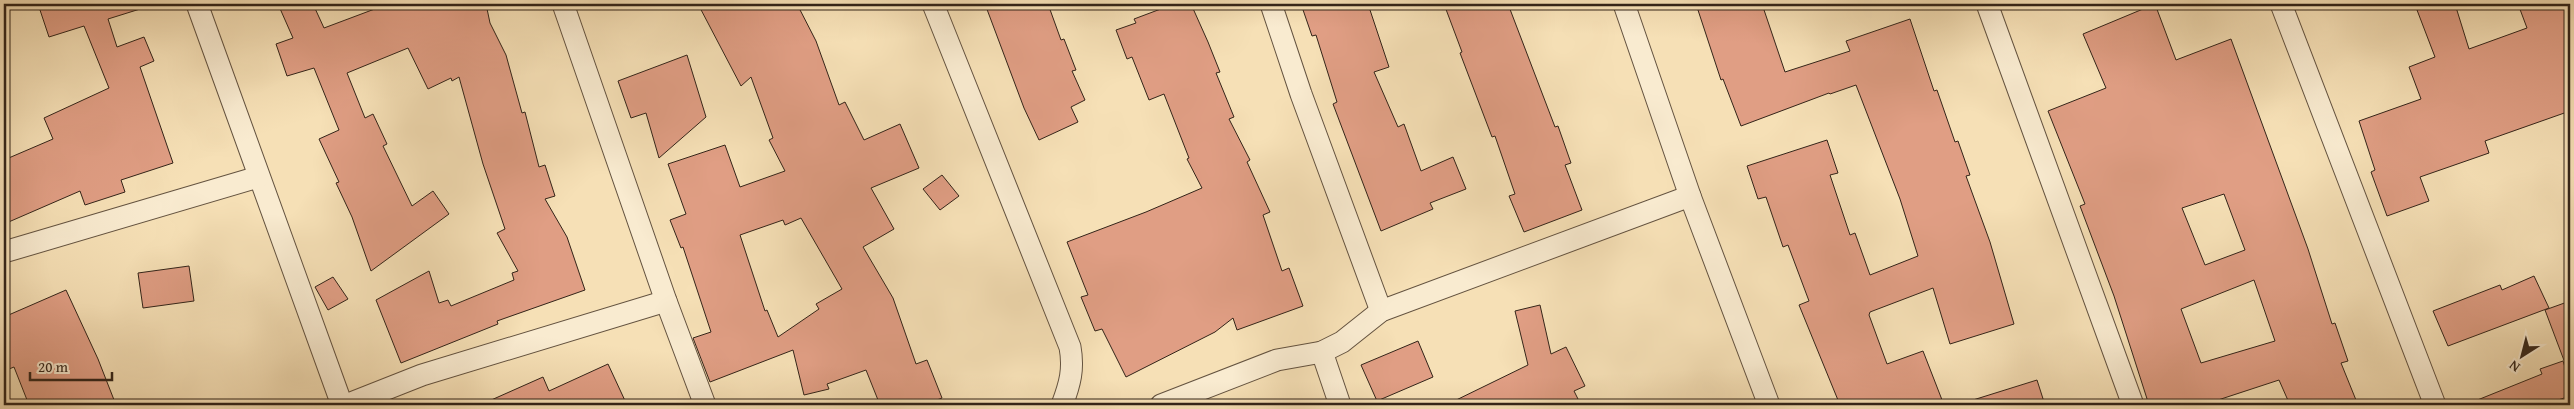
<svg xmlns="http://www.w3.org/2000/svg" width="2574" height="409" font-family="'Gentium Book Plus',serif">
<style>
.building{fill:#e09e84;stroke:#332419;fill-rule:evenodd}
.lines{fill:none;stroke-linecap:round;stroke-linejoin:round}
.street-casing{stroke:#645340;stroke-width:23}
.street{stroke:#f9ebd0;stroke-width:21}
</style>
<rect width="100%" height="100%" fill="#f6e0b6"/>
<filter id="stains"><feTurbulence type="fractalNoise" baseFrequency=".004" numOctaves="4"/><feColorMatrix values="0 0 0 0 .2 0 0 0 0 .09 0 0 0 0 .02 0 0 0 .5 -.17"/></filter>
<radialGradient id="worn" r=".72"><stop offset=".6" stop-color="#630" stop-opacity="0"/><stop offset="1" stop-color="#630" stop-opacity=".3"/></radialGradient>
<g class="building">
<path d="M38 4H139L140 9 108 19 117 47 144 37 154 61 140 67 173 163 121 180 125 192 85 205 80 191 4 224V160L53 139 44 118 109 88 84 26 49 37Z"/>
<path d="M278 4H313L324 28 388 4H486L490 23 506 55 522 113 525 112 539 167 545 165 555 196 545 199 567 237 585 290 497 321 498 324 401 363 376 300 429 271 439 303 448 300 451 306 514 280 512 273 518 271 497 233 505 229 483 164 459 77 452 81 451 78 428 89 408 48 347 73 365 118 373 114 387 144 383 146 412 206 433 191 449 214 371 271 352 217 336 183 339 182 319 139 339 130 314 68 287 76 276 44 293 38Z"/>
<path d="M698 4H797L816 41 839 105 845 102 864 140 900 124 919 168 871 188 894 229 863 247 893 298 916 364 927 360 942 398 924 405H880L866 370 827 384 829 389 804 395 793 350 710 382 693 338 711 332 683 247 681 248 670 220 686 214 668 164 725 145 740 187 785 171 769 140 773 138 751 77 741 86ZM801 218 842 289 816 304 819 309 778 337 767 310 765 311 740 235 783 220 785 225Z"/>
<path d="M985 4H1048L1061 40 1064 39 1076 70 1072 71 1085 100 1071 107 1078 122 1039 140 1024 108Z"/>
<path d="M1174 4H1191L1208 42 1220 72 1216 73 1234 117 1229 119 1250 160 1247 162 1270 212 1263 215 1282 271 1289 268 1303 306 1237 330 1233 318 1215 332 1126 377 1102 329 1095 331 1081 297 1088 295 1067 242 1146 212 1202 188 1187 159 1189 158 1164 94 1149 100 1132 57 1127 59 1116 30 1136 23 1134 19Z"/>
<path d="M1301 4H1368L1389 67 1374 72 1398 127 1404 124 1421 171 1453 157 1466 189 1430 203 1433 209 1381 231 1333 104 1337 102 1316 35 1312 36Z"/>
<path d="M1444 4H1508L1555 127 1558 126 1571 163 1565 165 1582 210 1524 232 1509 196 1515 194 1495 136 1492 137 1460 53 1462 52Z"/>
<path d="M1696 4H1762L1785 72 1850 51 1846 41 1910 19 1934 91 1937 90 1955 142 1958 141 1970 175 1966 176 1990 242 2014 324 1950 344 1933 288 1870 312 1869 315 1887 364 1923 351 1944 405H1840L1799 305 1809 301 1788 245 1783 247 1766 197 1758 199 1747 166 1827 140 1838 173 1830 175 1850 235 1855 233 1870 275 1918 256 1900 199 1856 85 1830 94 1829 93 1741 126 1723 79 1721 80Z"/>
<path d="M2155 4 2176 60 2231 39 2308 249 2332 324 2335 323 2348 361 2341 363 2358 405H2290L2279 380 2215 401 2216 405H2149L2114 296 2080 206 2085 204 2048 111 2106 88 2083 34ZM2224 194 2245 250 2205 265 2182 208ZM2254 280 2275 341 2201 363 2181 309Z"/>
<path d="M2434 4H2455L2469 49 2527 28 2518 4H2570V111L2485 141 2489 153 2420 177 2429 201 2387 216 2371 172 2375 170 2359 121 2421 99 2409 67 2435 57 2417 10Z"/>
<path d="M687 55 706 117 659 158 646 113 631 118 618 81Z"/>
<path d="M942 175 959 196 940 210 923 189Z"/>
<path d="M189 266 194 301 143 308 138 273Z"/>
<path d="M2534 276 2549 308 2448 346 2433 311 2500 285 2502 290Z"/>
<path d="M333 277 348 299 328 310 315 287Z"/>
<path d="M66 290 98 359 116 405H29L14 367 4 371V317Z"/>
<path d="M2570 301V370L2568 371 2545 310Z"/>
<path d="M1540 305 1551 354 1566 347 1585 386 1574 391 1581 405H1446L1528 365 1515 311Z"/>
<path d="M1418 341 1433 377 1377 401 1361 365Z"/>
<path d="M2563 361 2570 383V396L2543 405H2465L2542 374 2540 369Z"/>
<path d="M608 364 627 405H480L543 377 549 391Z"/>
<path d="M2037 380 2045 405H1974L1973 400Z"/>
</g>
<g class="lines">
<g class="street-casing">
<g id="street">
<path d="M197 4 342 405"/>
<path d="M563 4 666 301 705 405"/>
<path d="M933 4 1070 347C1074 369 1070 384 1062 405"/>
<path d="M1271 4 1301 94 1381 311"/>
<path d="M1624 4 1690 196 1769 405"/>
<path d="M1987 4 2133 405"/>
<path d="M2281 4 2435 405"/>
<path d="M4 252 258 177"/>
<path d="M1322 352 1340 405"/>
<path d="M346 405 422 375 666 301"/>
<path d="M1161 405 1277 360 1322 352 1342 342 1381 311 1690 196"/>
</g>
</g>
<use href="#street" class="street"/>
</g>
<rect width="2574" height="409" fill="none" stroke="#f6e0b6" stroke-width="20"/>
<rect x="5" y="5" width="2564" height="399" fill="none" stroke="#332419" stroke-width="2.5"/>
<rect x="10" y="10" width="2554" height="389" fill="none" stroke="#332419"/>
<g transform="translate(2522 356) rotate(216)" stroke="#f9ebd0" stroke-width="4" paint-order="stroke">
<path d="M0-4L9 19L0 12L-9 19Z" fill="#332419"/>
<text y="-8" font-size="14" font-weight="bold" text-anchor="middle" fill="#332419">N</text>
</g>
<path d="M30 372v8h82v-8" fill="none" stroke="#332419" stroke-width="2.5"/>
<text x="38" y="372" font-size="15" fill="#332419" stroke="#f9ebd0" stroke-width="4" paint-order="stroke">20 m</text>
<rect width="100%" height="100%" filter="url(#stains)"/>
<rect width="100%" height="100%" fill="url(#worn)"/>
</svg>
